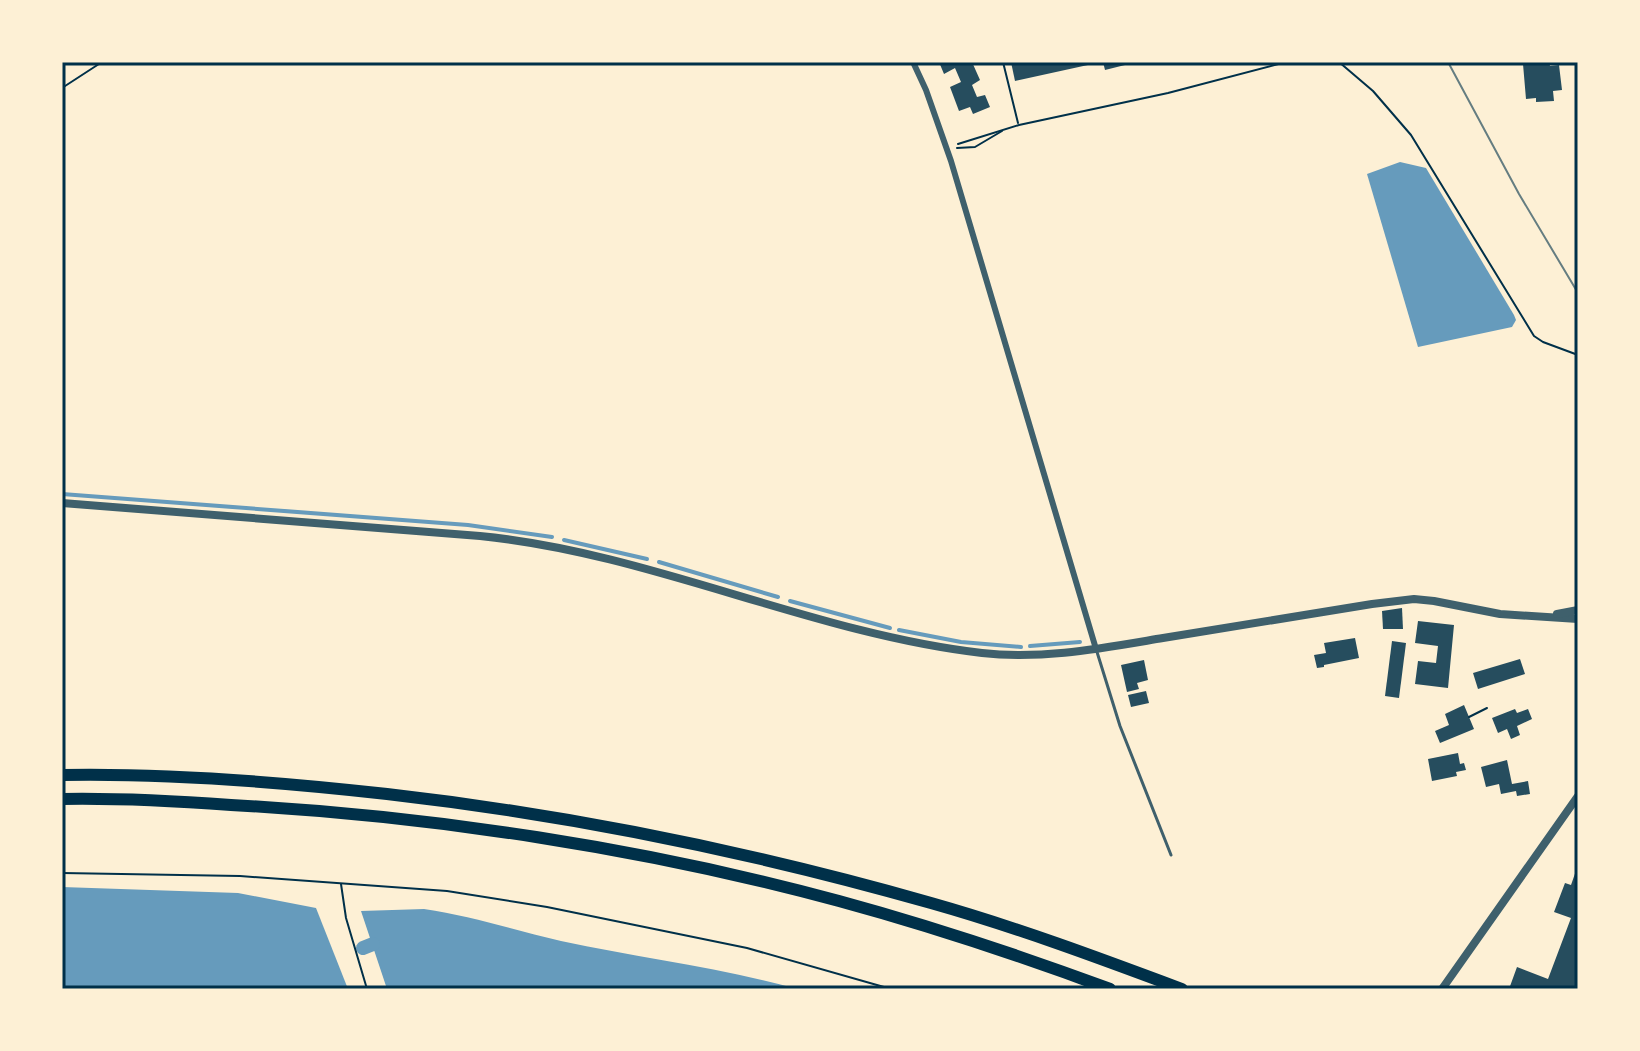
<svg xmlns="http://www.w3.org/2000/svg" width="1640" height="1051" font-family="Merriweather,serif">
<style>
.water{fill:#669bbc}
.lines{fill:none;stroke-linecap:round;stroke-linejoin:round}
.stream{stroke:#669bbc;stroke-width:4}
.canal{stroke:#669bbc;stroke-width:14}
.building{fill:#264d5e}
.path{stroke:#003049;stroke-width:2}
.service{stroke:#3f606c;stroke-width:3}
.minor{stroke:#3f606c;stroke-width:6}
.tertiary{stroke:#3f606c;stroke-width:8}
.motorway{stroke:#003049;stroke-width:12}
.tram{stroke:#657d81;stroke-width:2}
.neatline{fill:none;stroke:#003049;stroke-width:3}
</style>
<rect width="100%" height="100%" fill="#fdf0d5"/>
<g class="water">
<path d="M1400 162 1426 168 1514 315 1516 320 1512 327 1418 347 1367 174Z"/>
<path d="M62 887 238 893 316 908 348 989H62Z"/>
<path d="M424 909C471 916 515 930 561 941 640 958 719 967 797 989H387L361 911Z"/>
</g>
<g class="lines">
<g class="stream">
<path d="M62 494 468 525 552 537"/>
<path d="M564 540 647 559"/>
<path d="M659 562 778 597"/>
<path d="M790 601 890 628"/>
<path d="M899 630 961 642 1021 647"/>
<path d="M1030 646 1080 642"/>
</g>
<path class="canal" d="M363 948 373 944"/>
</g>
<g class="building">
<path d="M939 62H972L980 80 972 85 977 97 985 95 990 107 973 114 970 107 959 111 950 87 961 82 955 68 944 74Z"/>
<path d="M1011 62H1096L1097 63 1015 81Z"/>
<path d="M1103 62H1133V63L1105 70Z"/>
<path d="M1549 62 1550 66 1559 65 1562 90 1553 91 1554 101 1536 102V98L1526 99 1523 64Z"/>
<path d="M1402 608 1403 629H1383L1382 611Z"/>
<path d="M1418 621 1454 625 1448 688 1415 684 1418 661 1436 663 1438 646 1415 643Z"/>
<path d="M1355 638 1359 658 1324 665V667L1317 668 1314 655 1326 653 1324 643Z"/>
<path d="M1392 641 1406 643 1399 698 1385 696Z"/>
<path d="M1520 659 1525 674 1478 689 1473 673Z"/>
<path d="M1144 660 1148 680 1137 683 1139 689 1127 692 1121 665Z"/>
<path d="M1146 691 1149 703 1131 707 1128 695Z"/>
<path d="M1464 705 1474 729 1440 743 1435 731 1449 725 1445 714Z"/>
<path d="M1515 709 1517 713 1528 709 1532 719 1517 726 1520 735 1511 739 1507 729 1498 733 1492 718Z"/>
<path d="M1458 753 1460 764 1464 763 1466 770 1456 772 1457 776 1432 781 1428 759Z"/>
<path d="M1507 760 1512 784 1528 781 1530 794 1517 796 1516 791 1501 794 1499 784 1486 787 1481 767Z"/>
<path d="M1578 865V989H1509L1517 967 1548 979 1571 918 1554 912 1565 883 1571 885Z"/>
</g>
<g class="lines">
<g class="path">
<path d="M1003 62 1018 123"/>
<path d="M1339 62 1373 91 1411 135 1534 336 1543 342 1578 355"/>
<path d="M62 88 102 62"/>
<path d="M958 144 1019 125 1168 93 1286 62"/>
<path d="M957 148 975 147 1002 131"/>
<path d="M1469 717 1487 708"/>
<path d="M62 873 240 876 447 891 547 907 747 948 891 989"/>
<path d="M341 884 346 918 367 989"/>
</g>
<path class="service" d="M1097 652 1120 726 1171 855"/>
<path class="minor" d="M913 62 926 90 951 161 1096 649"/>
<g class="tertiary">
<path d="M62 503 480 536C652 553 810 633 982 653 1042 660 1103 648 1163 638 1232 627 1302 616 1372 604L1414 599 1434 601 1500 614 1578 619"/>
<path d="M1557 614 1578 610"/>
<path d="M1442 989 1578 796"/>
</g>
<g class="motorway">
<path d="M62 775C170 773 280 782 387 794 571 815 752 852 931 903 1016 927 1099 958 1182 989"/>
<path d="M62 799C118 798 175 801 231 805 433 816 644 848 839 901 931 926 1021 956 1110 989"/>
</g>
<path class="tram" d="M1448 62 1519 194 1578 293"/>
</g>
<rect width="1640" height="1051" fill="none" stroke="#fdf0d5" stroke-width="128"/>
<rect x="64" y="64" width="1512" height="923" class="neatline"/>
</svg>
